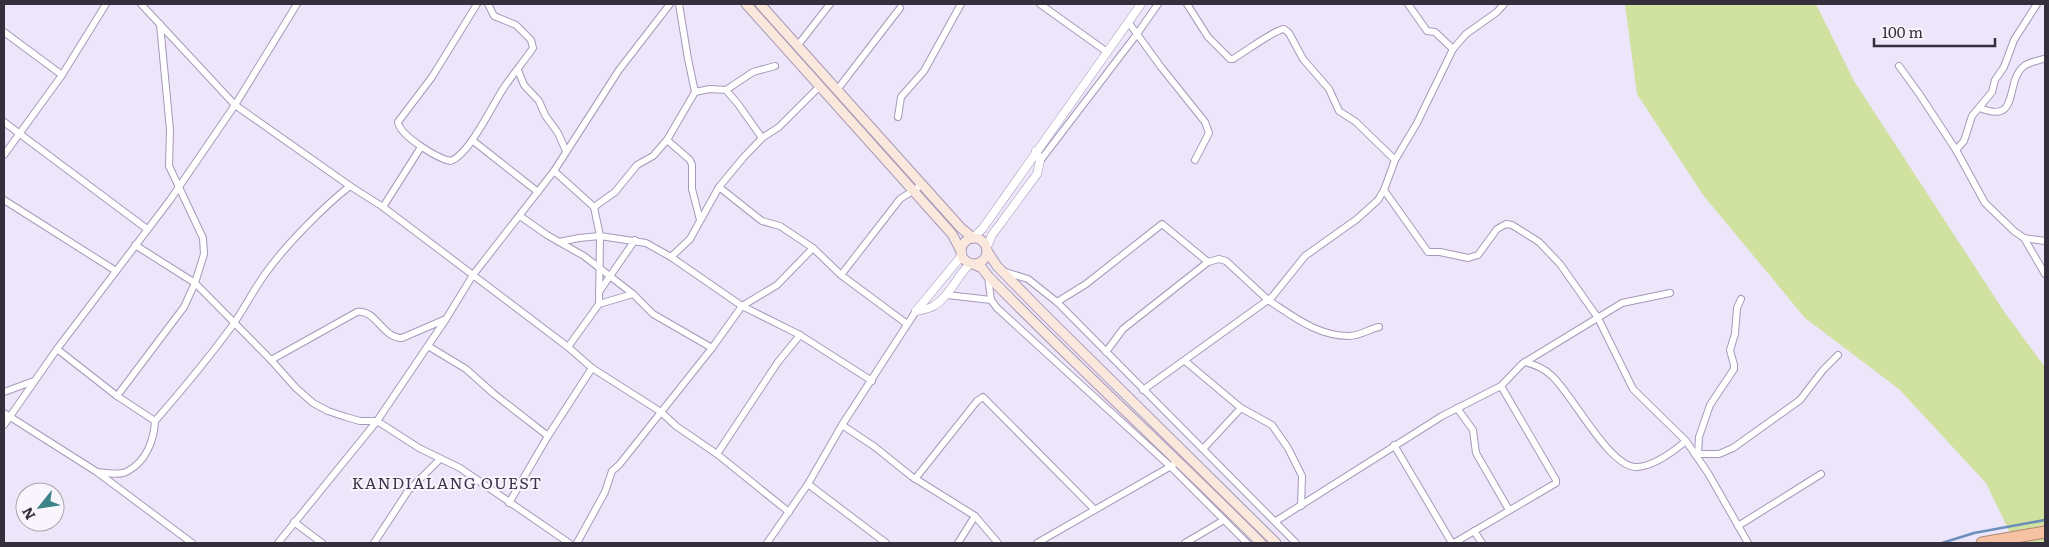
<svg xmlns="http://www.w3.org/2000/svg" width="2049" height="547" font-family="Literata,serif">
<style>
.green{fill:#d1e1a0}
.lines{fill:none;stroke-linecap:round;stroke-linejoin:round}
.stream{stroke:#6c8eba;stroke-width:2.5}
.minor-casing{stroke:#a799b9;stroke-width:8}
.tertiary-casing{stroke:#a799b9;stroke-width:9}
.secondary-casing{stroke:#a799b9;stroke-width:11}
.trunk-casing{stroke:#b08471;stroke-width:13}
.minor{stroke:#fff;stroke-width:6}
.tertiary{stroke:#fff;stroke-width:8}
.secondary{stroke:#fbe8dd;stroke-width:9}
.trunk{stroke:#f6c2a4;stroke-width:11}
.labels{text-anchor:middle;stroke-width:4;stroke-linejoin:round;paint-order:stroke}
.neighbourhood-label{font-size:16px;letter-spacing:1px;fill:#3f324e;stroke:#f8f5fc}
</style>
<rect width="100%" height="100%" fill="#ede5fa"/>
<path class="green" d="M1625 4H1816L1854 81 2005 313 2045 367V543H2015L1986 483 1899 389 1805 318 1703 195 1637 94Z"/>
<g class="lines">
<path class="stream" d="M1942 543 1974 533 2045 520"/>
<g class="minor-casing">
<g id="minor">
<path d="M141 4 235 105 350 186 383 207 568 347 592 368 661 412 676 426 717 454 789 512"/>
<path d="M477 4 432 77 398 122C400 136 437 158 450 161 469 156 493 103 505 86 514 73 524 61 533 48L531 40 516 25 494 16 488 4"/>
<path d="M679 4 688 59 695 92"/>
<path d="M1040 4 1107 52"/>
<path d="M1187 4 1208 37 1230 59H1233C1243 53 1276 29 1284 29L1289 33 1303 59 1329 89 1339 111 1356 122 1395 160"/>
<path d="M1408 4 1427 31 1435 32 1453 49"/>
<path d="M1129 23 1161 67 1205 122 1209 133 1195 160"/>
<path d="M160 24 170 130 169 166 203 238 204 254 195 283 271 360 296 388 313 403 328 411 346 417 360 421H377L419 448 460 468 569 543"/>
<path d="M4 32 62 75"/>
<path d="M798 45 830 4"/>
<path d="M1899 66 1920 95 1956 150 1985 203 2014 231 2024 238 2045 241"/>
<path d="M518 70 524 85 539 101 545 115 558 133 566 151"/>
<path d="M726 90 738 104 762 138"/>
<path d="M837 90 900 8"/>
<path d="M1980 108C2021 125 2004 82 2024 66 2029 62 2037 61 2043 59"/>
<path d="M898 117 901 97 924 71 961 4"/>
<path d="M4 122 147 229"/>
<path d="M472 140 538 192"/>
<path d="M667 140 690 160 692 165V189L700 220"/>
<path d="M1956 150 1964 141 1972 116 1992 92 1995 80 2004 67 2014 40 2037 4"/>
<path d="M4 155 62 75 106 4"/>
<path d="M1040 161 1137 34 1158 4"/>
<path d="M554 171 594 207 600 236 599 304"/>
<path d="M719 187 762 221 780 226 813 248 841 275 907 324"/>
<path d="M1384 190 1428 252H1440L1468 258 1478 255 1497 229 1506 224 1512 225 1539 242 1560 264 1598 318 1633 389 1686 441 1708 473 1748 543"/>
<path d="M4 200 116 271"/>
<path d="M383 207 421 147"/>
<path d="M594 207 615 192 637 165 653 156 667 140 695 92 710 89 726 90 753 72 775 66"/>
<path d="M520 216 547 235 584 256 633 294 653 314 712 348"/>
<path d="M2024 238 2045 274"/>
<path d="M559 242 579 238 600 236 646 243 671 257 742 306 800 335 872 381"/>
<path d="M671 257 690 239 719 187 743 158 762 138 779 127 820 86"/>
<path d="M1002 271 1028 279 1057 302 1296 543"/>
<path d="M841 275 900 199 922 185"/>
<path d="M988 276 991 300 997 308 1170 466 1247 543"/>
<path d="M599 292 635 240"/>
<path d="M947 295 991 300"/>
<path d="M1057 302 1086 284 1162 224 1208 262 1219 259 1226 261 1268 300 1272 297 1305 256 1357 219 1378 200 1384 190 1395 160 1417 123 1453 49 1466 34 1497 12 1504 4"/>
<path d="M428 346 466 369 494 394 548 436"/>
<path d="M568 347 599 304 633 294"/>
<path d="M57 349 117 396 155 421"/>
<path d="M1106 352 1123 329 1208 262"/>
<path d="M271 360 357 312C376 309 382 338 402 338L446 319"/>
<path d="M1185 361 1241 408 1203 449"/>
<path d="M1525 362C1535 365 1544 368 1552 376 1572 394 1609 467 1636 467 1652 467 1674 451 1686 441"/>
<path d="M1143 390 1268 300C1293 316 1317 336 1349 336 1360 336 1369 329 1379 327"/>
<path d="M4 392 34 381"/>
<path d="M117 396 184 307 195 283 135 245"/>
<path d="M1241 408 1272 425 1288 448 1302 476 1301 506"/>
<path d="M1457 408 1473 430 1476 453 1509 510"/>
<path d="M4 413 97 472 192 543"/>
<path d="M4 425 57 349 170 200 235 105 297 4"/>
<path d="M842 425 875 447 911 476 975 516 998 543"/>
<path d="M1394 445 1452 543"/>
<path d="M717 454 778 362 800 335"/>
<path d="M1695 454H1719L1733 448 1800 400 1823 370 1838 355"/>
<path d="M1698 454 1699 437 1710 405 1734 369V365L1730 350 1735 334 1737 308 1741 299"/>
<path d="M97 472C106 473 120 476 128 471 146 461 154 441 155 421 182 390 208 359 232 326 244 309 253 291 265 274 285 246 323 207 350 186"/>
<path d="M915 479 977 401 983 397 1094 509"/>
<path d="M808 484 886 543"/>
<path d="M509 503 548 436 592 368"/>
<path d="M1276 521 1442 416 1501 386 1522 364 1622 303 1670 293"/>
<path d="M294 522 322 543"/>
<path d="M1738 526 1821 474"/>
<path d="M1474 531 1482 543"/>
<path d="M278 543 377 421 446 319 473 275 554 171 619 70 670 4"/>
<path d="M374 543 408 491 440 459"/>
<path d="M577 543 605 492 612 471 619 465 712 348 742 306 777 285 813 248"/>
<path d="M767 543 808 484 842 425 916 311"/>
<path d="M958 543 975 516"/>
<path d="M1037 543 1173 465"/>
<path d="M1185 543 1224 520"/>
<path d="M1454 543 1556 483V480L1501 386"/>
</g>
</g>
<g class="tertiary-casing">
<g id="tertiary">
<path d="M973 238 983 228 1141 4"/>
<path d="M987 247 992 235 1037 174 1040 161 1036 151"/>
<path d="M916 311C922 310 930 309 935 305 951 295 957 275 971 263"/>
<path d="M916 311 959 259 962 253"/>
</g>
</g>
<g class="secondary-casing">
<g id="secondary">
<path d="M746 4 952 234 961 251"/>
<path d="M760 4 961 228 973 238"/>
<circle cx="974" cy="251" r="13"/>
<path d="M987 251 997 266 1040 310 1276 543"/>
<path d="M973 264 982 268 988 276C1077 367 1171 453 1261 543"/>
</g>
</g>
<g class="trunk-casing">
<path id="trunk" d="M1982 543 2045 532"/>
</g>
<use href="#minor" class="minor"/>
<use href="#tertiary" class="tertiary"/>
<use href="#secondary" class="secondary"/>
<use href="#trunk" class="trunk"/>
</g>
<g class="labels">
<g class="neighbourhood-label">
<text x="447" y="489">KANDIALANG OUEST</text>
</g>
</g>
<rect width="2049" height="547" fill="none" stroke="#352f3d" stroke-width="10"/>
<g transform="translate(40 507) rotate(240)"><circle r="24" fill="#f8f5fc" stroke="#aaa6b0"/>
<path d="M0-4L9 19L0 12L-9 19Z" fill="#3c8489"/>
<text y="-8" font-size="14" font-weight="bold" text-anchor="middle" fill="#352f3d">N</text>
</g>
<path d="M1874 38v8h121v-8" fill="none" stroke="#352f3d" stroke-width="2.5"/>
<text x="1882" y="38" font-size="15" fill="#352f3d" stroke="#f8f5fc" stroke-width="4" paint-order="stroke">100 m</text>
</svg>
